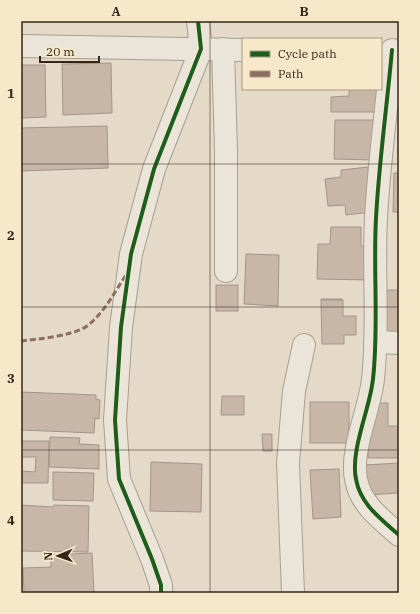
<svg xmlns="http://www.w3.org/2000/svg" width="420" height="614" font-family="'IBM Plex Serif',serif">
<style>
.building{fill:#c8b7a7;stroke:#a39587;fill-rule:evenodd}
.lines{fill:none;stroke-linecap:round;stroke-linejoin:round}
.minor-casing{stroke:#a89e91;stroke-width:24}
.minor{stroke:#ebe4d9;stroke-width:22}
.quiet{stroke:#8d6e63;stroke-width:3;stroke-dasharray:6 3;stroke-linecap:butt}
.cycleway-casing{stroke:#f8e8ca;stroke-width:6}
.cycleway{stroke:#1b5e20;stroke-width:4}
.grid{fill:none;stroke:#362619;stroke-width:1;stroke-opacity:0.55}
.neatline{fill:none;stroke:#362619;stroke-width:1.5}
.grid-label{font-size:13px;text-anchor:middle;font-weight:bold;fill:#362619}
</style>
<rect width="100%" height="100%" fill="#e4dac7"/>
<g class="building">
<path d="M111 63 112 113 63 115 62 64Z"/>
<path d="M21 65H45L46 117 21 118Z"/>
<path d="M349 89H381L383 112H331V97L349 96Z"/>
<path d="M335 120H375L374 160 334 159Z"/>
<path d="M107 126 108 168 21 171V128Z"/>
<path d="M368 167 372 212 346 215 345 205 328 206 325 179 341 177V170Z"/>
<path d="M394 173H399V212H393Z"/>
<path d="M331 227H361V246H372L371 280 317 279 318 244H330Z"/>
<path d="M246 254 279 255 278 306 244 304Z"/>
<rect x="216" y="285" width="22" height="26"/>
<path d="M382 290H399V336H381Z"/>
<path d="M321 299H342L343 300H321Z"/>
<path d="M321 300H343V316H356V335H344V344H322Z"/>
<path d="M21 392 96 395V399L100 400 99 419 95 418 94 433 21 430Z"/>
<path d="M222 396H244V415H221Z"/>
<rect x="310" y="402" width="39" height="41"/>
<path d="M373 403H388V426H399V458H368L369 426Z"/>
<path d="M262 434H272V451H263Z"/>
<path d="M50 437 80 438 79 444 99 445V469L49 467Z"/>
<path d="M21 441H49L48 483H21ZM22 457H36L35 472 22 471Z"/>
<path d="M151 462 202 464 201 512 150 511Z"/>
<path d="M399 463V493L366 495 365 465Z"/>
<path d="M339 469 341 517 313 519 310 470Z"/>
<path d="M53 472 94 473 93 501 53 500Z"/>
<path d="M21 505 53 507 54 505 89 506 88 552 21 551Z"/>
<path d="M92 553 94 593H24L23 568 51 567V555Z"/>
</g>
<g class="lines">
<g class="minor-casing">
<g id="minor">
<path d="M21 46 243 50"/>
<path d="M223 49 226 151V271"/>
<path d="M392 50C387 106 379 162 376 218 373 272 379 325 373 379 370 409 350 450 356 479 360 504 381 519 399 535"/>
<path d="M375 342 399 343"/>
<path d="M161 593V585L152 559 119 479 115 420 121 327 131 254 154 169 201 49 198 21"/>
<path d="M293 593 288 463 294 391 304 345"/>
</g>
</g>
<use href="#minor" class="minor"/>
<path class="quiet" d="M21 341C38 339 73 336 87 326 104 313 114 293 126 275"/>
<g class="cycleway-casing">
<g id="cycleway">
<path d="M392 50C387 106 379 162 376 218 373 272 379 325 373 379 370 409 350 450 356 479 360 504 381 519 399 535"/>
<path d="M161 593V585L152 559 119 479 115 420 121 327 131 254 154 169 201 49 198 21"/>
</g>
</g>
<use href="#cycleway" class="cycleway"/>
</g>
<path class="grid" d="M210 21V593M21 164H399M21 307H399M21 450H399"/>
<rect width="420" height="614" fill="none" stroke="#f8e8ca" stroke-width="44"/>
<rect x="242" y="38" width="140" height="52" fill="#f8e8ca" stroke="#aa9a83"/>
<rect x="250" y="51" width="20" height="6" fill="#1b5e20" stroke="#aa9a83"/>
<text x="278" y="58" font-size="12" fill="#362619">Cycle path</text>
<rect x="250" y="71" width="20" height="6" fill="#8d6e63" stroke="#aa9a83"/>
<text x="278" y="78" font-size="12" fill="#362619">Path</text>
<g transform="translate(58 556) rotate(268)" stroke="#f8e8ca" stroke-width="3" paint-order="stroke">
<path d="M0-3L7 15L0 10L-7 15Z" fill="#362619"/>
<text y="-6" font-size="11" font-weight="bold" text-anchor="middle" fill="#362619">N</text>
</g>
<path d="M40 56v6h59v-6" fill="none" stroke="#362619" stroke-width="2"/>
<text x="46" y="56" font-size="12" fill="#362619" stroke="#f8e8ca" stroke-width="3" paint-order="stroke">20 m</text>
<rect x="22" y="22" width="376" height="570" class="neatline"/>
<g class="grid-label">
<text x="116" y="16">A</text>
<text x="304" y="16">B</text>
<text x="11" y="98">1</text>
<text x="11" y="240">2</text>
<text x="11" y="383">3</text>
<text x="11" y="525">4</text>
</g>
</svg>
